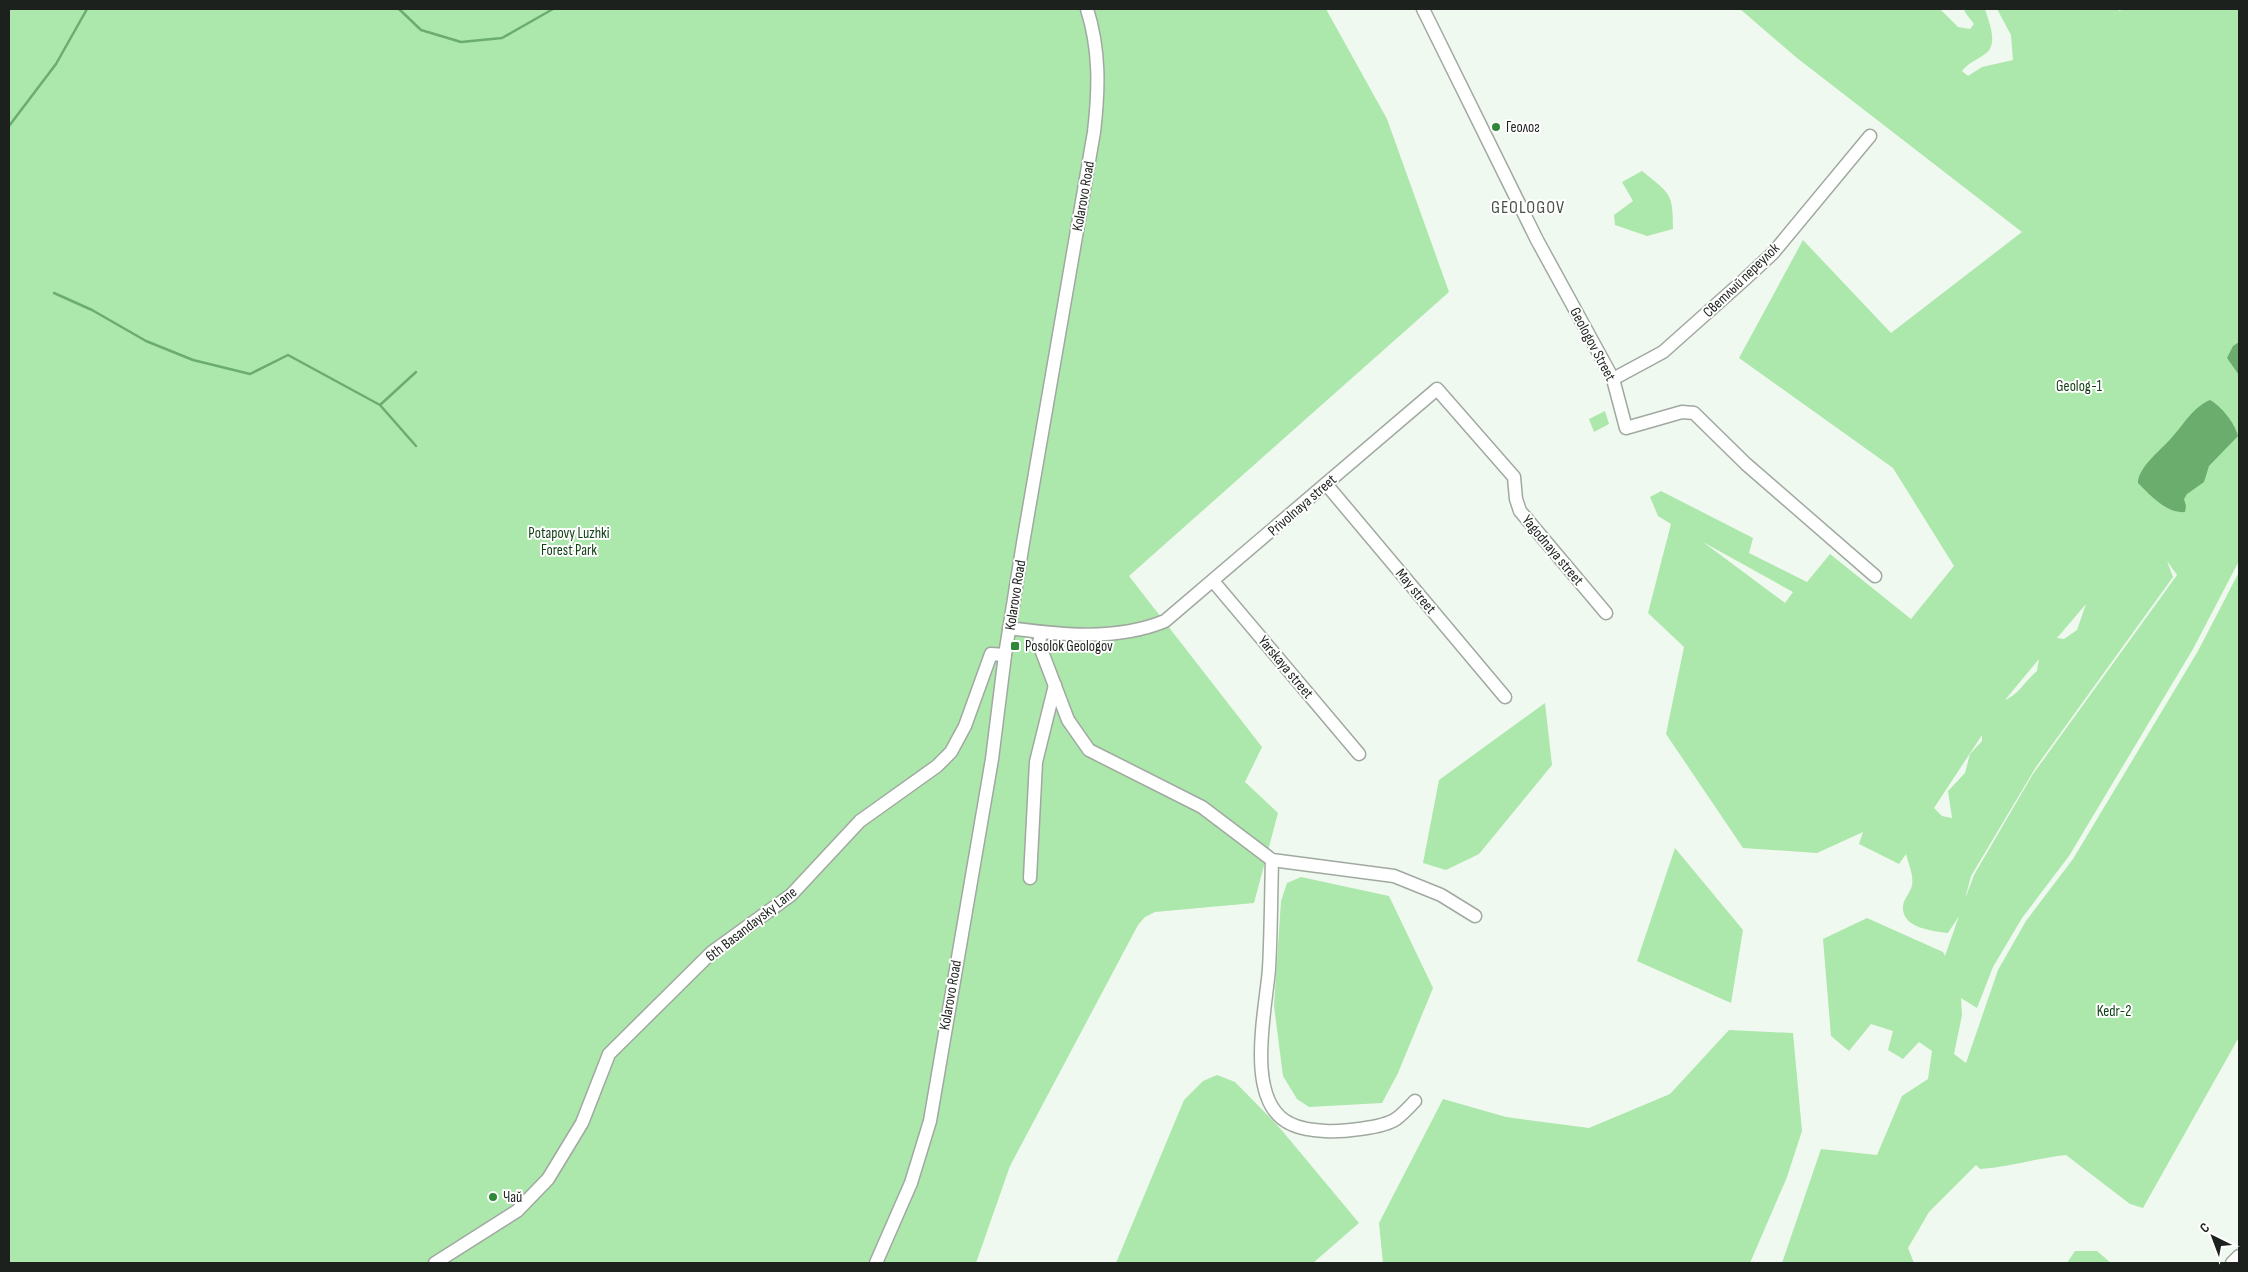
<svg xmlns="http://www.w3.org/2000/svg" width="2248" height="1272" font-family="'Sofia Sans Condensed',sans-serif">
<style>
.green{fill:#ace7ac;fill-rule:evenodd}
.water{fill:#6bad6d}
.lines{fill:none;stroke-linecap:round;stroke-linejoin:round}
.stream{stroke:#6bad6d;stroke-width:2.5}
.minor-casing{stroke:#a0a9a0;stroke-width:15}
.minor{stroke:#fff;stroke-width:12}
.poi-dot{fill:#2f8838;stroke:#fff;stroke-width:2}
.labels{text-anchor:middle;stroke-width:4;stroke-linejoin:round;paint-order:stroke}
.poi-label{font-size:15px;fill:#1d211d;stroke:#fff;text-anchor:start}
.street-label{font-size:15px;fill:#1d211d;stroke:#fff}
.park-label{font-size:15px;fill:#134217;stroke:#fff}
.quarter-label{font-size:18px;letter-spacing:1px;fill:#4a5149;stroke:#fff}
</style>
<rect width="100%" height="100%" fill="#f0f9ef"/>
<g class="green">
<path d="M9 9H1326L1387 119 1449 292 1129 576 1262 747 1245 782 1278 813 1254 903 1155 912 1145 917 1138 925 1010 1166 976 1263H9Z"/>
<path d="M1740 9H1940L1958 27 1970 29 1974 24 1964 11 1968 9H1985C1989 23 1999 44 1985 54 1976 61 1969 62 1962 71L1968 76 1982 67 2013 60 2011 35 1997 9H2119V11L2125 9H2239V561L2193 649 2069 856 2022 918 1993 967 1977 1008 1961 998 1962 1015 1954 1054 1966 1063 1998 970 2026 921 2073 859 2198 651 2239 572V1037L2143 1208 2130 1204 2066 1155C2037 1158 2009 1167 1980 1169L1976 1165 1929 1212 1908 1248 1914 1263H1782L1821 1149 1877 1155 1902 1096 1928 1079 1932 1051 1919 1042 1903 1059 1888 1050 1893 1031 1871 1024 1849 1051 1831 1036 1823 939 1867 918 1943 952 1945 956 1959 916 1948 933C1933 931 1901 928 1903 906 1904 898 1911 892 1912 885 1914 876 1908 862 1906 854L1899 864 1859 844 1863 832 1817 853 1743 848 1666 734 1684 647 1648 613 1671 524 1658 516 1650 497 1661 491 1753 538 1749 553 1807 582 1830 554 1911 619 1954 566 1893 468 1739 358 1803 240 1891 333 2022 232 1797 58ZM1703 542 1793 592 1785 603ZM2167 561 2177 575 2033 774 1974 875 1965 899 1971 876 2036 767 2173 577ZM2086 604 2077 630 2064 639 2057 638ZM2039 659 2037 671C2026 680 2018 695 2005 700ZM1982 735V741L1970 754 1965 773 1948 791 1952 818 1942 816 1934 808Z"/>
<path d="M1642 171C1670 194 1673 192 1673 229L1647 236 1615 225 1614 215 1633 201 1622 182Z"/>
<path d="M1605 411 1609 424 1594 432 1589 419Z"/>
<path d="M1545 703 1552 765 1479 854 1446 870 1423 863 1439 780Z"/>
<path d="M1675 848 1743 930 1731 1003 1637 961Z"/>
<path d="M1301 877 1389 896 1433 988 1398 1073 1382 1103 1309 1107 1297 1099 1283 1076 1274 1006 1281 901 1287 883Z"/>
<path d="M1729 1030 1793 1033 1802 1131 1787 1177 1750 1263H1383L1379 1223 1443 1099 1506 1117 1589 1128 1670 1094Z"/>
<path d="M1217 1075 1235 1082 1279 1127 1359 1223 1313 1263H1116L1184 1100 1203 1081Z"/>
<path d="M2075 1251H2097L2111 1263H2067Z"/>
</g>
<g class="water">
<path d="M2239 342V375L2227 358 2233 346Z"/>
<path d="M2210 400C2221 406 2235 423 2238 436L2209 466 2204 482 2187 494 2184 499 2186 506 2185 512C2167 514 2150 495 2138 483 2138 466 2164 448 2173 436 2185 423 2192 408 2210 400Z"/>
</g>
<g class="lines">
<g class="stream">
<path d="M399 9 421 30 461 42 502 38 553 9"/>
<path d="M9 126 56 64 87 9"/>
<path d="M54 293 92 310 146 341 193 360 250 374 288 355 380 405 416 372"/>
<path d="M380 405 416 446"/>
</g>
<g class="minor-casing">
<g id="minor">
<path d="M1423 9 1537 240 1613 379 1626 428 1682 412 1694 413 1746 464 1875 576"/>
<path d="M1613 379 1663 352 1745 279 1773 253 1870 136"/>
<path d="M1326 484 1505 697"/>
<path d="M1213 581 1359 754"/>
<path d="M1009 628C1060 635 1117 641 1165 621L1437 389 1514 477 1516 499 1520 511 1606 613"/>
<path d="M1041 632 1039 644 1068 720 1089 750 1202 807 1272 860 1394 876 1441 895 1475 916"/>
<path d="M1272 860C1271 896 1271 933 1269 969 1266 1009 1244 1100 1289 1123 1300 1129 1312 1130 1325 1131 1341 1132 1383 1128 1396 1119 1403 1114 1409 1107 1415 1101"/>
<path d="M1030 878 1036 762 1055 685"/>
<path d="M435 1263 517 1211 548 1179 582 1123 609 1054 712 952 791 895 860 821 937 766 951 752 965 726 991 654 1005 655"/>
<path d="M876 1263 911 1183 930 1121 992 759 1005 655 1023 543 1094 132C1099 89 1100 50 1087 9"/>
<path d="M2232 1263 2239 1256"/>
</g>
</g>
<use href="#minor" class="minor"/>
</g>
<g class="poi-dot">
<circle cx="1496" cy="127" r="5"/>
<rect x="1010" y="641" width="10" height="10" rx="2.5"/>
<circle cx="493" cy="1197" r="5"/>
</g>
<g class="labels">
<g class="poi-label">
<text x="1506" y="132">Геолог</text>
<text x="1025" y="651">Posolok Geologov</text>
<text x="503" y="1202">Чай</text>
</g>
<g class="street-label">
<text transform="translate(1083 196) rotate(-80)" y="5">Kolarovo Road</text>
<text transform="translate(1741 280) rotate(-44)" y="5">Светлый переулок</text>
<text transform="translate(1593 344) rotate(62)" y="5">Geologov Street</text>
<text transform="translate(1302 505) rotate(-41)" y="5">Privolnaya street</text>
<text transform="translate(1553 550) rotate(50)" y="5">Yagodnaya street</text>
<text transform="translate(1416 591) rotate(50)" y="5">May street</text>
<text transform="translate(1015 595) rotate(-81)" y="5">Kolarovo Road</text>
<text transform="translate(1286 667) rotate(50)" y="5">Yarskaya street</text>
<text transform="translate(751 924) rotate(-38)" y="5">6th Basandaysky Lane</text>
<text transform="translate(950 995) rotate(-80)" y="5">Kolarovo Road</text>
</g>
<g class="park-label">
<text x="2079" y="391">Geolog-1</text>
<text x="569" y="538">Potapovy Luzhki<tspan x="569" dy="17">Forest Park</tspan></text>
<text x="2114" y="1016">Kedr-2</text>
</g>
<g class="quarter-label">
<text x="1528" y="213">GEOLOGOV</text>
</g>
</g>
<rect width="2248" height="1272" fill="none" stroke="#1d211d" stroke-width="20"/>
<g transform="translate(2213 1237) rotate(318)" stroke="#ffffff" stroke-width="4" paint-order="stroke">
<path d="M0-4L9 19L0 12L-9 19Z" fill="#1d211d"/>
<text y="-8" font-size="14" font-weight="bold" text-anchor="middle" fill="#1d211d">С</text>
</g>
</svg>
